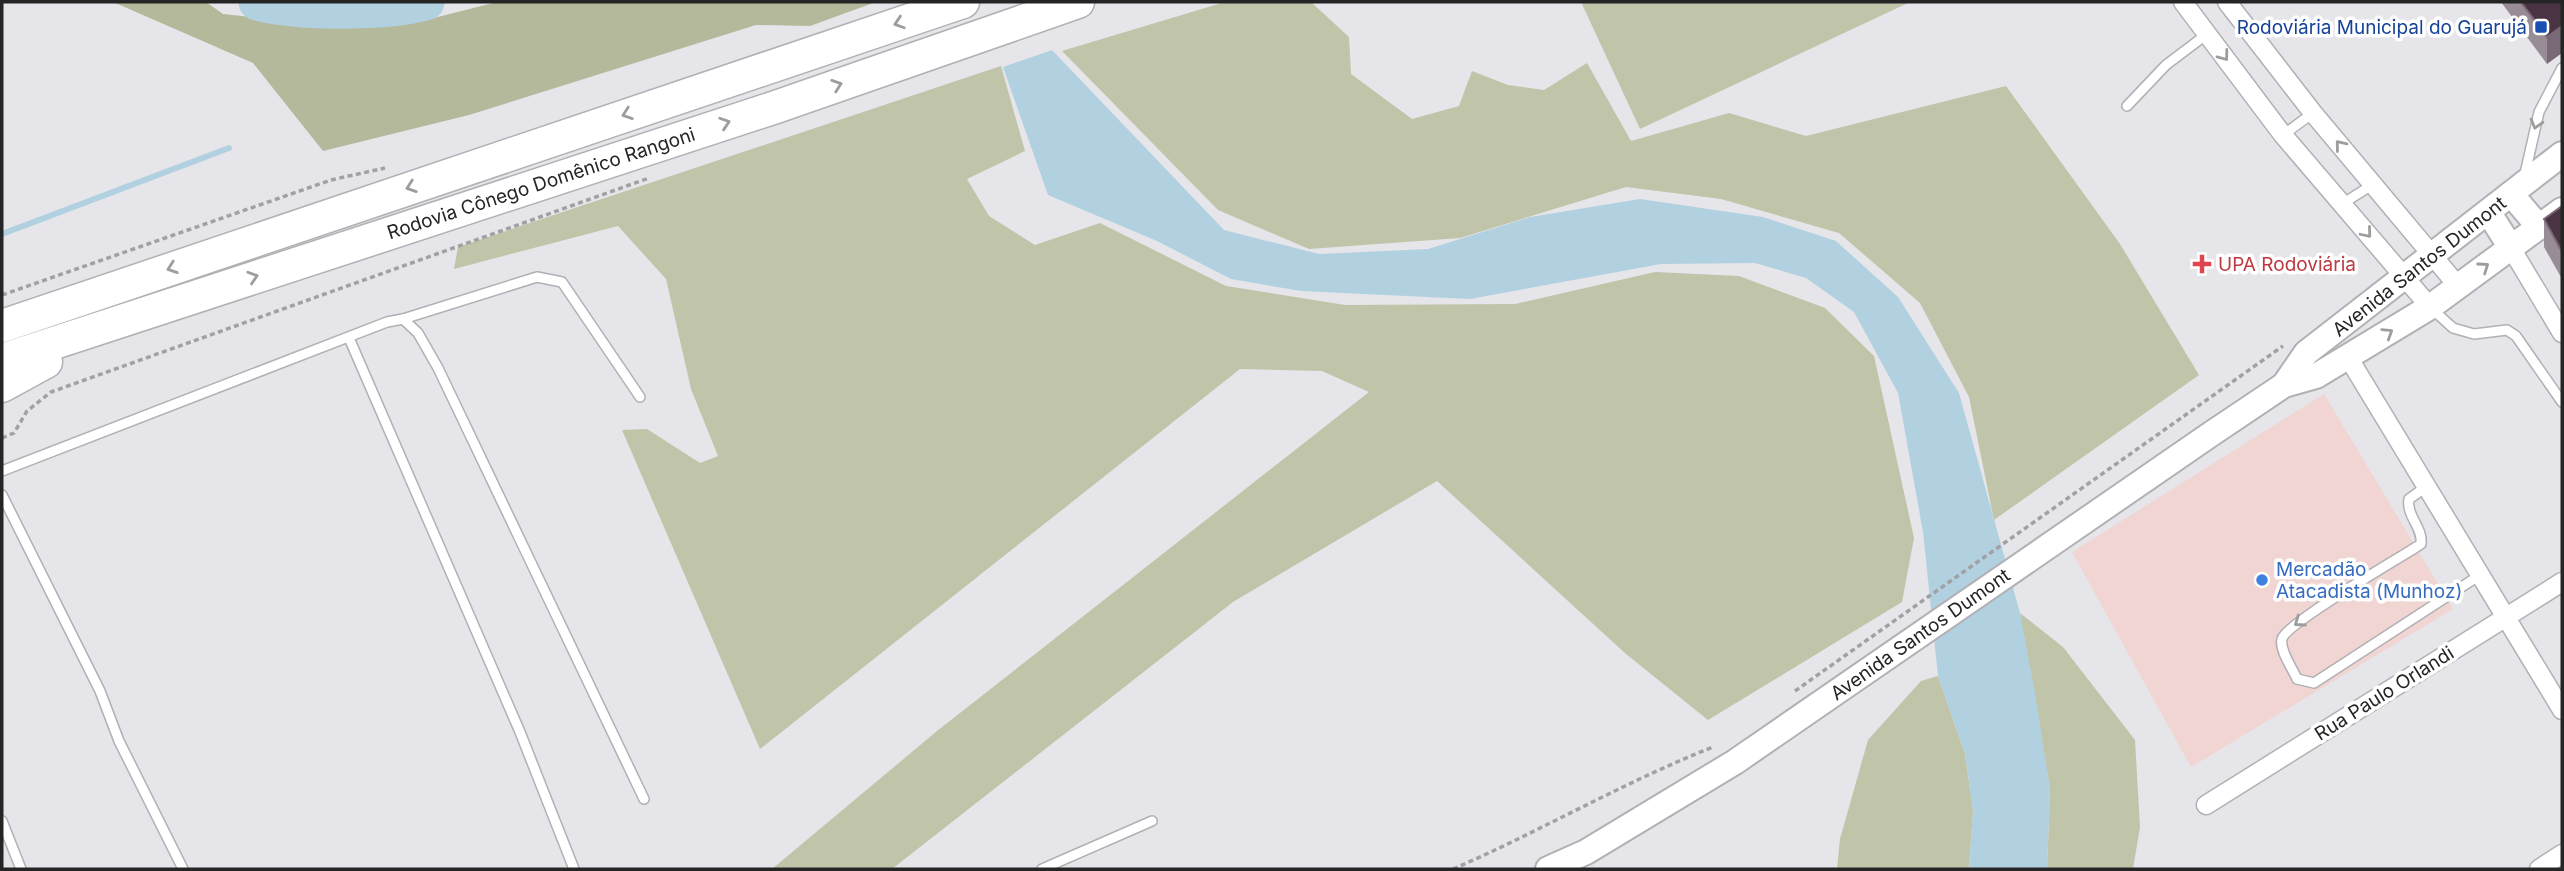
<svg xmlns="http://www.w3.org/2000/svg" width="2564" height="871" font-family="Inter,sans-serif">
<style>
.commercial{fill:#f0d5d2}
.green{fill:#c0c4a8}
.forest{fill:#b5b99b}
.water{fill:#b1d1e1}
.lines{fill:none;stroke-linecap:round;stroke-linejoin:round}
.stream{stroke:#b1d1e1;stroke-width:6}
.river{stroke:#b1d1e1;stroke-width:37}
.service-casing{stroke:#b1b0b4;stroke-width:12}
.minor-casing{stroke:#b1b0b4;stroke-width:21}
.secondary-casing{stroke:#b1b0b4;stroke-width:28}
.motorway-casing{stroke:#b1b0b4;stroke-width:35}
.path{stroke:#a1a0a3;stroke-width:3.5;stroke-dasharray:5 3.5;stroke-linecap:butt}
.service{stroke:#fff;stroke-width:9}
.minor{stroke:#fff;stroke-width:18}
.secondary{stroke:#fff;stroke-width:24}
.motorway{stroke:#fff;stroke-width:32}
.wall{fill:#988c96}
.shaded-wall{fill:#796875}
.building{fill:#4a3343;stroke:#796875;stroke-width:2}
.oneway{stroke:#9d9d9d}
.transit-dot{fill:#1a4fb4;stroke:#fff;stroke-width:2.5}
.health-dot{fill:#e0444e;stroke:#fff;stroke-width:2.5}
.shop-dot{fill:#3f7fe0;stroke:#fff;stroke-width:2.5}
.labels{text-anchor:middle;stroke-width:7;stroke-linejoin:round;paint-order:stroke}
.transit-label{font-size:19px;fill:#164399;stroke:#fff;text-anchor:end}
.street-label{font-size:19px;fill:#252526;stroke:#fff}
.health-label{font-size:19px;fill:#be3a42;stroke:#fff;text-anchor:start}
.shop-label{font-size:19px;fill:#366cbe;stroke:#fff;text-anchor:start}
</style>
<rect width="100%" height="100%" fill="#e6e5ea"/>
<path class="commercial" d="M2324 394 2453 609 2191 767 2072 552Z"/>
<g class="green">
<path d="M1225 2H1311L1349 37 1351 74 1412 119 1459 106 1472 71 1508 85 1544 90 1587 63 1631 141 1729 113 1806 136 2006 86 2120 244 2199 375 1994 520 1969 397 1920 303 1839 233 1721 199 1626 187 1460 238 1309 249 1218 210 1062 51Z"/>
<path d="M1581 2H1910L1640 129Z"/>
<path d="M1001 66 1025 151 967 179 989 216 1035 245 1100 223 1226 286 1345 305 1515 304 1655 272 1739 276 1825 308 1874 356 1914 538 1902 602 1708 720 1626 654 1437 481 1233 602 892 869H772L937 731 1369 392 1322 371 1240 369 760 749 622 430 647 429 700 463 718 456 691 389 666 279 618 226 454 269 458 247Z"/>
<path d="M2020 613 2063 647 2135 740 2140 827 2133 869H2047L2050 789Z"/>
<path d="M1938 676 1965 754 1973 811 1969 869H1837L1840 839 1868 740 1921 681Z"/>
</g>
<path class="forest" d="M113 2H206L223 14 316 24 422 21 497 2H876L810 26 756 25 469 115 323 151 253 63Z"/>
<path class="water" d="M1052 50 1224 230 1319 254 1428 249 1530 217 1640 199 1763 217 1836 241 1898 297 1959 393 2020 613 2035 693 2050 789 2047 869H1969L1973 811 1965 754 1938 676 1923 532 1898 393 1854 312 1806 278 1755 263 1661 264 1470 299 1301 291 1231 279 1157 241 1048 195 1003 67Z"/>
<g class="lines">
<path class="stream" d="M2 234 229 148"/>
<path class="river" d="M257 2C297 13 385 13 426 2"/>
<g class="service-casing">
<g id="service">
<path d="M2127 106 2166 65 2207 34"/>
<path d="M2283 135 2313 113"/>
<path d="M2524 178 2539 112 2562 68"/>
<path d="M2342 204 2372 185"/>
<path d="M2431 308 2453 328 2474 334 2507 330 2516 336 2562 402"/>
<path d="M403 319 537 277 562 282 640 397"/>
<path d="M349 338 520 732 574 869"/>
<path d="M2 471 387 322 403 319 418 333 438 368 644 799"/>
<path d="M2426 487 2409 499C2406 516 2423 527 2421 544 2400 558 2286 623 2282 639 2279 650 2293 669 2297 679L2314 683 2480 575"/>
<path d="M2 495 100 691 119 741 183 869"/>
<path d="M2 821 21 869"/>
<path d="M1042 869 1152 821"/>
</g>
</g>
<g class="minor-casing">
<g id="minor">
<path d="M2183 2 2283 135 2430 307"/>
<path d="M2227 2 2313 113 2458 286"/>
<path d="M2511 248 2562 333"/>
<path d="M2348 357 2562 710"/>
<path d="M2206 805 2562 582"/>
<path d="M2539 869 2562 854"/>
</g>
</g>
<g class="secondary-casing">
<g id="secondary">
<path d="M2511 194 2539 227"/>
<path d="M2489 213 2511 248"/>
<path d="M2284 385 2306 353 2562 154"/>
<path d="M1548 869 1586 852 1735 762 2211 434 2284 385 2316 376 2430 307 2562 210"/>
</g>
</g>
<g class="motorway-casing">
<g id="motorway">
<path d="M2 326 963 2"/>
<path d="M2 360 773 108 1078 2"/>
<path d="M2 386 46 362"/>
</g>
</g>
<g class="path">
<path d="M2 295 331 180 385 168"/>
<path d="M2 438 14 433 27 411 51 392 649 178"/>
<path d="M1795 691 2283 346"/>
<path d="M1453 869C1541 831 1624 782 1713 747"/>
</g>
<use href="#service" class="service"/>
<use href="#minor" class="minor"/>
<use href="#secondary" class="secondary"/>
<use href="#motorway" class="motorway"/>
</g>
<g class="wall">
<path d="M2501 2H2562L2547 64Z"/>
<path d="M2562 206V279L2544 247V219Z"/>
</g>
<path class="shaded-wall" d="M2562 26V53L2547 64V37Z"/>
<g class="building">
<path d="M2521 2H2562V26L2547 37Z"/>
<path d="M2562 206V252L2544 219Z"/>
</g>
<defs><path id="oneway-chevron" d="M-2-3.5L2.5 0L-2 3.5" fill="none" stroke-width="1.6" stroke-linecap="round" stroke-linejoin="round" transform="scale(1.75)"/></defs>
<g class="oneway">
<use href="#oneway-chevron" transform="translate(899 23) rotate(162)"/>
<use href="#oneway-chevron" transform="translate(2224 56) rotate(53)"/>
<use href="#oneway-chevron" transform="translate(837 85) rotate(-19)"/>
<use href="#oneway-chevron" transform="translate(627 114) rotate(161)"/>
<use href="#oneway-chevron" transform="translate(725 123) rotate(-18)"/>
<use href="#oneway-chevron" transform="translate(2536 124) rotate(106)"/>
<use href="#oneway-chevron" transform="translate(2340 145) rotate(-129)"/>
<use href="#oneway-chevron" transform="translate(411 187) rotate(161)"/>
<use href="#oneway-chevron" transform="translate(2367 233) rotate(50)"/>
<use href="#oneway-chevron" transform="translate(2484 267) rotate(-35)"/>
<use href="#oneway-chevron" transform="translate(172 268) rotate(161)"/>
<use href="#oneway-chevron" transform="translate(253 277) rotate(-18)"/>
<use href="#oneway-chevron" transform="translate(2388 333) rotate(-32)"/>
<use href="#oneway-chevron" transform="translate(2299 622) rotate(145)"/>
</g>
<rect class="transit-dot" x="2534" y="20" width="14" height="14" rx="3.5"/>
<path class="health-dot" d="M2198.5 253.5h7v7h7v7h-7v7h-7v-7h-7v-7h7z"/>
<circle class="shop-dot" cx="2262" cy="580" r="7"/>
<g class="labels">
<g class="transit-label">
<text x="2527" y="34">Rodoviária Municipal do Guarujá</text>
</g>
<g class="street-label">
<text transform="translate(541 183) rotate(-18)" y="7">Rodovia Cônego Domênico Rangoni</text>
<text transform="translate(2419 266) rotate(-38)" y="7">Avenida Santos Dumont</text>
<text transform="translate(1920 634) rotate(-35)" y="7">Avenida Santos Dumont</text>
<text transform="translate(2384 693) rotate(-32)" y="7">Rua Paulo Orlandi</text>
</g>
<g class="health-label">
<text x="2218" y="271">UPA Rodoviária</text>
</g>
<g class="shop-label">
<text x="2276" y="576">Mercadão<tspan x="2276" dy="22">Atacadista (Munhoz)</tspan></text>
</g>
</g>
<rect width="2564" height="871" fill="none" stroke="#252526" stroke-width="7"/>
</svg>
